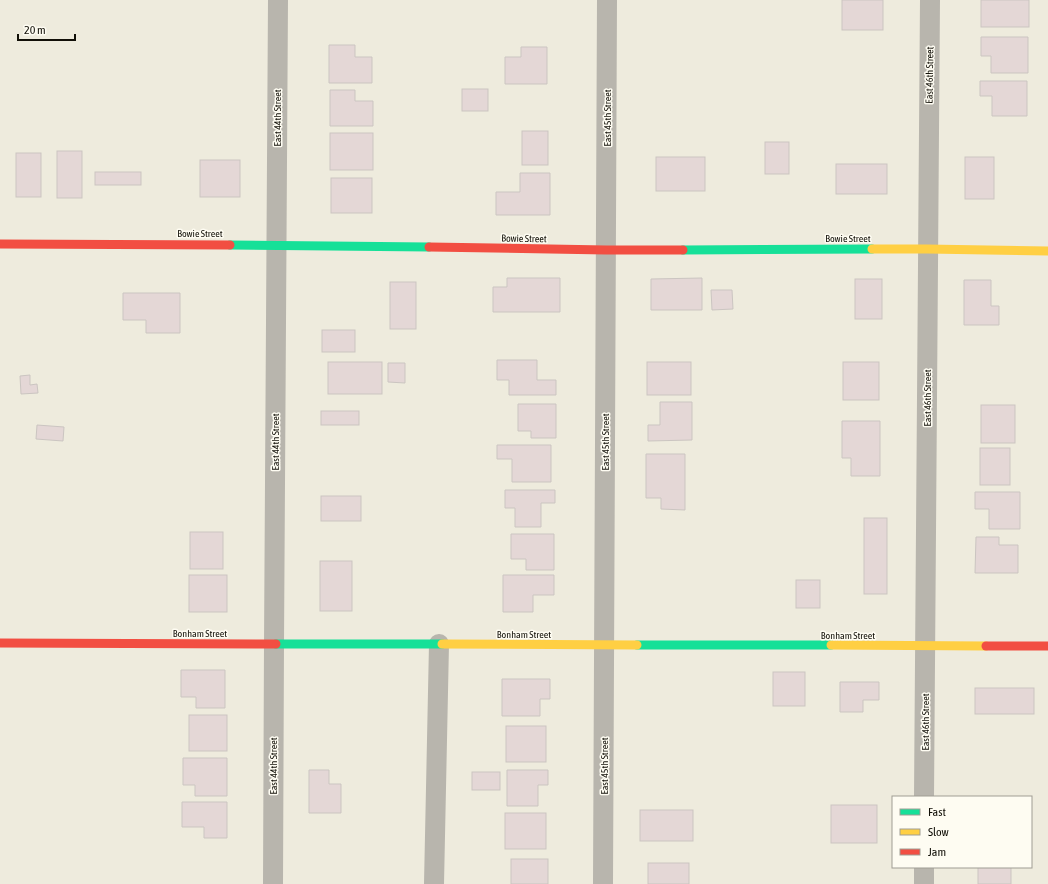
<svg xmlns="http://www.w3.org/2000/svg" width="1048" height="884" font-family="'Asap Condensed',sans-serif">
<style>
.building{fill:#e4d7d6;stroke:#cbc5c1}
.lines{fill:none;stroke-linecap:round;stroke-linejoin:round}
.street{stroke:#b8b5ad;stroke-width:20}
.fast{stroke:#16e098;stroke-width:9}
.slow{stroke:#ffcf43;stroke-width:9}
.jam{stroke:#f24e42;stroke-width:9}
.labels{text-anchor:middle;stroke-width:3;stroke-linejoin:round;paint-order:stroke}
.street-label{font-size:10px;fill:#110f07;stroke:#fefcf2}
</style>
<rect width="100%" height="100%" fill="#eeebdd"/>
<g class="building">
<rect x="842" y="0" width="41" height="30"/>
<rect x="981" y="0" width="48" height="27"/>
<path d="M981 37H1028V73H991V56H981Z"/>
<path d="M329 45H355V57H372V83H329Z"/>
<path d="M521 47H547V84H505V57H521Z"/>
<path d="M980 81H1027V116H992V96H980Z"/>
<rect x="462" y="89" width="26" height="22"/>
<path d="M330 90H355V101H373V126H330Z"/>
<rect x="522" y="131" width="26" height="34"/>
<rect x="330" y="133" width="43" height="37"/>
<rect x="765" y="142" width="24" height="32"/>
<rect x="57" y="151" width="25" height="47"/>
<rect x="16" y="153" width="25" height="44"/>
<rect x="656" y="157" width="49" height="34"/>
<rect x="965" y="157" width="29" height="42"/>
<rect x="200" y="160" width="40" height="37"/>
<rect x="836" y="164" width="51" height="30"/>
<rect x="95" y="172" width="46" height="13"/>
<path d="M520 173H550V215H496V192H520Z"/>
<rect x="331" y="178" width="41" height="35"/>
<path d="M507 278H560V312H493V287H507Z"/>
<path d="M702 278V310H651V279Z"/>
<rect x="855" y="279" width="27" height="40"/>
<path d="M964 280H991V306H999V325H964Z"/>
<rect x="390" y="282" width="26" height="47"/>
<path d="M711 290H732L733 309 712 310Z"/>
<path d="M123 293H180V333H146V320H123Z"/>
<rect x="322" y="330" width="33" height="22"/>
<path d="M497 360H537V380H556V395H509V380H497Z"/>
<rect x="328" y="362" width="54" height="32"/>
<rect x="647" y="362" width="44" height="33"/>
<rect x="843" y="362" width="36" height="38"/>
<path d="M388 363H405V383L388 382Z"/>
<path d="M30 375V385L37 384 38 393 21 394 20 376Z"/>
<path d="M660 402H692V440L648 441V425H660Z"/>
<path d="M518 404H556V438H531V431H518Z"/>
<rect x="981" y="405" width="34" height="38"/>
<rect x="321" y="411" width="38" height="14"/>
<path d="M842 421H880V476H851V458H842Z"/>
<path d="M37 425 64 427 63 441 36 439Z"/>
<path d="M497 445H551V482H512V459H497Z"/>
<rect x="980" y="448" width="30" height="37"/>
<path d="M646 454H685V510L661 509V498H646Z"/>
<path d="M505 490H555V503H541V527H515V508H505Z"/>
<path d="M975 492H1020V529H989V509H975Z"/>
<rect x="321" y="496" width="40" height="25"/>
<rect x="864" y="518" width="23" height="76"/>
<rect x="190" y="532" width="33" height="37"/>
<path d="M511 534H554V570H526V559H511Z"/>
<path d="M976 537H999V545H1018V573H975Z"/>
<rect x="320" y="561" width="32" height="50"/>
<rect x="189" y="575" width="38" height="37"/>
<path d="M503 575H554V595H533V612H503Z"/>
<rect x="796" y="580" width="24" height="28"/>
<path d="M181 670H225V708H196V697H181Z"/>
<rect x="773" y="672" width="32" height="34"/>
<path d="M502 679H550V699H540V716H502Z"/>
<path d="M840 682H879V700H863V712H840Z"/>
<rect x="975" y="688" width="59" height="26"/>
<rect x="189" y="715" width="38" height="36"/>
<rect x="506" y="726" width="40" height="36"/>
<path d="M183 758H227V796H195V785H183Z"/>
<path d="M309 770H329V784H341V813H309Z"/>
<path d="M507 770H548V785H538V806H507Z"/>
<rect x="472" y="772" width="28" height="18"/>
<path d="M182 802H227V838H204V827H182Z"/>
<rect x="831" y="805" width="46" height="38"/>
<rect x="640" y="810" width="53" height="31"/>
<rect x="505" y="813" width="41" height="36"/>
<rect x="511" y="859" width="37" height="25"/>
<rect x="648" y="863" width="41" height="21"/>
<rect x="978" y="867" width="33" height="17"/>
</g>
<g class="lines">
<g class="street">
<path d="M924 797 930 0"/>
<path d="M273 884 274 644 278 0"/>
<path d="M434 884 439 644"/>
<path d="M603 884 607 0"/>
<path d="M924 884V867"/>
</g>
<g class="fast">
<path d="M230 245 429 247"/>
<path d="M683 250 872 249"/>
<path d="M276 644H442"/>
<path d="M637 645H831"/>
</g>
<g class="slow">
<path d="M872 249H927L1048 251"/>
<path d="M442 644 637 645"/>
<path d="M831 645 986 646"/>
</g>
<g class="jam">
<path d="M0 244 230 245"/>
<path d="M429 247 606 250H683"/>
<path d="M0 643 276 644"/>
<path d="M986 646H1048"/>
</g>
</g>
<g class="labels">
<g class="street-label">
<text transform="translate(929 75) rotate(-89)" y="4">East 46th Street</text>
<text transform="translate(277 118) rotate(-90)" y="4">East 44th Street</text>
<text transform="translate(607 118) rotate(-90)" y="4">East 45th Street</text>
<text x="200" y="237">Bowie Street</text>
<text transform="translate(524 238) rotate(1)" y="4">Bowie Street</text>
<text x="848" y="242">Bowie Street</text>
<text transform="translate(927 398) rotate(-90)" y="4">East 46th Street</text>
<text transform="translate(275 442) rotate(-90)" y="4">East 44th Street</text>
<text transform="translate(605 442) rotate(-90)" y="4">East 45th Street</text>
<text x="200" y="637">Bonham Street</text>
<text x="524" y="638">Bonham Street</text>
<text x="848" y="639">Bonham Street</text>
<text transform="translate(925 722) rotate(-90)" y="4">East 46th Street</text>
<text transform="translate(273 766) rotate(-90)" y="4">East 44th Street</text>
<text transform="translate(604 766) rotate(-90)" y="4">East 45th Street</text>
</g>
</g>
<rect x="892" y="796" width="140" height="72" fill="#fefcf2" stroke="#9f9d94"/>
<rect x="900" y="809" width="20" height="6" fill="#16e098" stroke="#9f9d94"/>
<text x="928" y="816" font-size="12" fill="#110f07">Fast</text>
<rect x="900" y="829" width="20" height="6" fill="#ffcf43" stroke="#9f9d94"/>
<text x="928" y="836" font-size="12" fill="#110f07">Slow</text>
<rect x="900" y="849" width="20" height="6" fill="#f24e42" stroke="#9f9d94"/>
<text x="928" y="856" font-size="12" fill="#110f07">Jam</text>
<path d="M18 34v6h57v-6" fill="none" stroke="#110f07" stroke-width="2"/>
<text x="24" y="34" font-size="12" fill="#110f07" stroke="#fefcf2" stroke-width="3" paint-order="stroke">20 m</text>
</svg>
